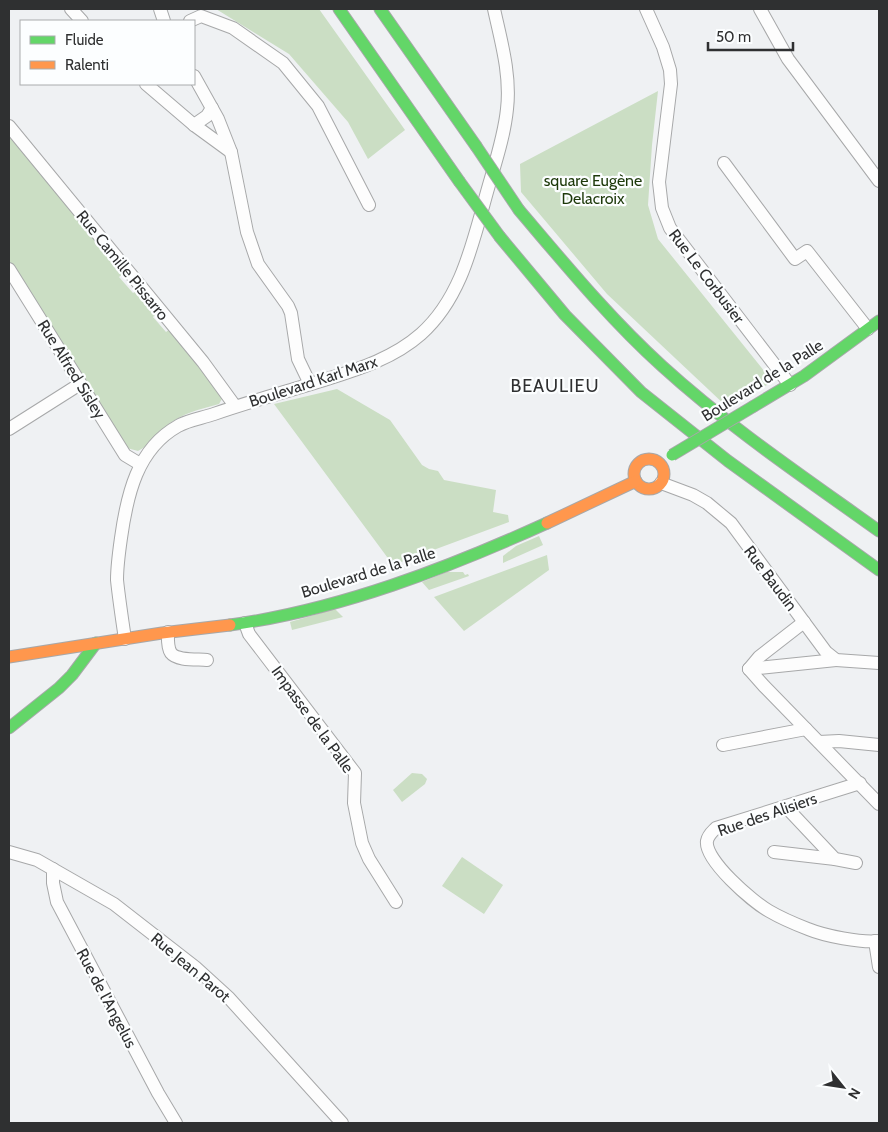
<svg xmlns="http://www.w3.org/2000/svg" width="888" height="1132" font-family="Cabin,sans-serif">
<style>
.green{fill:#cbdec4}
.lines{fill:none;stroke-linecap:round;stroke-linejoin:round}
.street-casing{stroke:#a7a8a9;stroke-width:14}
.fast-casing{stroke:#a7a8a9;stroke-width:13}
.slow-casing{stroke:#a7a8a9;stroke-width:13}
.street{stroke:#fdfdfd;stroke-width:12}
.fast{stroke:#63d668;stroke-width:11}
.slow{stroke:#ff974d;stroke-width:11}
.fast-bridge-casing{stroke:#a7a8a9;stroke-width:13;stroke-linecap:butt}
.fast-bridge{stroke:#63d668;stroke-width:11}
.labels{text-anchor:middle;stroke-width:4.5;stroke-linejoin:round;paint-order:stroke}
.park-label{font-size:16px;fill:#1d390a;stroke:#fcfeff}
.street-label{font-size:16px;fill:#2f3031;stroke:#fcfeff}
.neighbourhood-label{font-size:18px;letter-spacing:1px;fill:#2f3031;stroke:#fcfeff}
</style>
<rect width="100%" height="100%" fill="#eff1f3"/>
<g class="green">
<path d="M216 9H319L405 130 368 159 348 122 289 54Z"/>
<path d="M658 91 652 145 648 205 658 239 773 382 726 406 607 294 521 192 520 164Z"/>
<path d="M9 132 124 273 119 277 133 293 138 290 157 313 153 317 166 332 170 329 223 397 219 404C200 409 180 414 165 427 156 435 149 446 138 451L127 448 56 334 9 262Z"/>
<path d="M337 389 390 420 422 465 429 469 438 471 444 480 496 490 493 512 508 515 509 522 393 565 274 404Z"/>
<path d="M539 536 543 545 503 563V556L516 546Z"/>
<path d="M547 555 549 570 464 631 434 597Z"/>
<path d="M447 572H463L465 575 468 574 469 576 429 590 422 582Z"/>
<path d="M335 609 343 617 292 630 290 622Z"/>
<path d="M412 773 422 774 427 779 425 784 402 802 393 790Z"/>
<path d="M462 857 503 885 484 914 442 886Z"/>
</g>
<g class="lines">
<g class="street-casing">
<g id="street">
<path d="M71 9 82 21"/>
<path d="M160 9 164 21"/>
<path d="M646 9 663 47 670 70 671 84 659 182 662 208 670 228 790 385"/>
<path d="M760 9 788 59 879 181"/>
<path d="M190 21 201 16 233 28 283 63 318 106 369 205"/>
<path d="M194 76 218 119 231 152 247 232 258 264 288 306 291 313 298 359 310 384"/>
<path d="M146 84 194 125 231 152"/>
<path d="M194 125 207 116 212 108"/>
<path d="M9 126 203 362 235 406"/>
<path d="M724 163 795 259 807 251 868 329"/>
<path d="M9 269 125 455 140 464"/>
<path d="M9 429 80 384"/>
<path d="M661 483 693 495 707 503 731 523 826 652 836 660 879 663"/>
<path d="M245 623 249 634 355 773 354 803 362 843 369 859 396 902"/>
<path d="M168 632C168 638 167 647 171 653 177 661 198 659 207 660"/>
<path d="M125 639C122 619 119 599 117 580 117 566 119 552 121 538 127 495 137 449 178 426 188 420 203 418 214 414 251 401 289 391 327 379 360 369 395 357 421 334 459 300 471 250 484 203 492 172 504 140 507 109 511 75 501 41 494 9"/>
<path d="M749 669 764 686 879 804"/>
<path d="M749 669 836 660"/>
<path d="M749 669 759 657 804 622"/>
<path d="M819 742 839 741 879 745"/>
<path d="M723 745 806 729"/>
<path d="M860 783 716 828C712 832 708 835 707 841 704 860 753 902 769 911 781 918 795 924 808 929 825 936 861 943 879 941"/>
<path d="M786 807 835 859 856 863"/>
<path d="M9 852 37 860 114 904 195 967 229 998 342 1123"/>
<path d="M774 852 835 859"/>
<path d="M53 869V883L57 902 158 1093 176 1123"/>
<path d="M875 941 879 967"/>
</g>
</g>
<g class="fast-casing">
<g id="fast">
<path d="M339 9 459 181"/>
<path d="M380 9 476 146"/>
<path d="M519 210C565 264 610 319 662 366 729 427 805 478 879 531"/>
<path d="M500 237 565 315 641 392 728 461 879 570"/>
<path d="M754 406 804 376 879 321"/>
<path d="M230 625C339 610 448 568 547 523"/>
<path d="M9 728 59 688 72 675 96 643"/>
</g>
</g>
<g class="slow-casing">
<g id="slow">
<circle cx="649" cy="474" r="15"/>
<path d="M547 523 636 481"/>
<path d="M9 657 162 633 230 625"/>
</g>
</g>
<use href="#street" class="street"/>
<use href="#fast" class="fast"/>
<use href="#slow" class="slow"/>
<g class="fast-bridge-casing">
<g id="fast-bridge">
<path d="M476 146 519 210"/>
<path d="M459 181 500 237"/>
<path d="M672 455 754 406"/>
</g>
</g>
<use href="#fast-bridge" class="fast-bridge"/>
</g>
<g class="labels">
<g class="park-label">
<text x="593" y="186">square Eugène<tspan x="593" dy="18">Delacroix</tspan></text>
</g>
<g class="street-label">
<text transform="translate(123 265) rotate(51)" y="6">Rue Camille Pissarro</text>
<text transform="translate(707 276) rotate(53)" y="6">Rue Le Corbusier</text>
<text transform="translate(72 369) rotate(58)" y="6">Rue Alfred Sisley</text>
<text transform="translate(762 380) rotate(-32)" y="6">Boulevard de la Palle</text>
<text transform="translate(313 381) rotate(-18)" y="6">Boulevard Karl Marx</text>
<text transform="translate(368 572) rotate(-17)" y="6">Boulevard de la Palle</text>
<text transform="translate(771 578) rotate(53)" y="6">Rue Baudin</text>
<text transform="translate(313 719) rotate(54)" y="6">Impasse de la Palle</text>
<text transform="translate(767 814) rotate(-19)" y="6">Rue des Alisiers</text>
<text transform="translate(191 967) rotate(40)" y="6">Rue Jean Parot</text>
<text transform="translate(107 998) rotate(62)" y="6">Rue de l'Angelus</text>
</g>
<g class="neighbourhood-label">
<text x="555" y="392">BEAULIEU</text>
</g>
</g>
<rect width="888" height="1132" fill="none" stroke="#2f3031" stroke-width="20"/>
<rect x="20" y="20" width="175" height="65" fill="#fcfeff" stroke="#aaacad"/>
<rect x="30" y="36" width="25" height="8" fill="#63d668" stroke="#aaacad"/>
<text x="65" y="45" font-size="15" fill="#2f3031">Fluide</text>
<rect x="30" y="61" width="25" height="8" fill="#ff974d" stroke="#aaacad"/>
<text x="65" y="70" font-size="15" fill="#2f3031">Ralenti</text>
<g transform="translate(843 1087) rotate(120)" stroke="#fcfeff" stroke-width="4" paint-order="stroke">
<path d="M0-4L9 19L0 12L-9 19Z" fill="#2f3031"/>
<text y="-8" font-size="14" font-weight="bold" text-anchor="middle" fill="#2f3031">N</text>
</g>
<path d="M708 42v8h85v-8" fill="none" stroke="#2f3031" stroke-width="2.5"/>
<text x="716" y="42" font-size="15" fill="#2f3031" stroke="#fcfeff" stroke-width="4" paint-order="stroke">50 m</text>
</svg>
